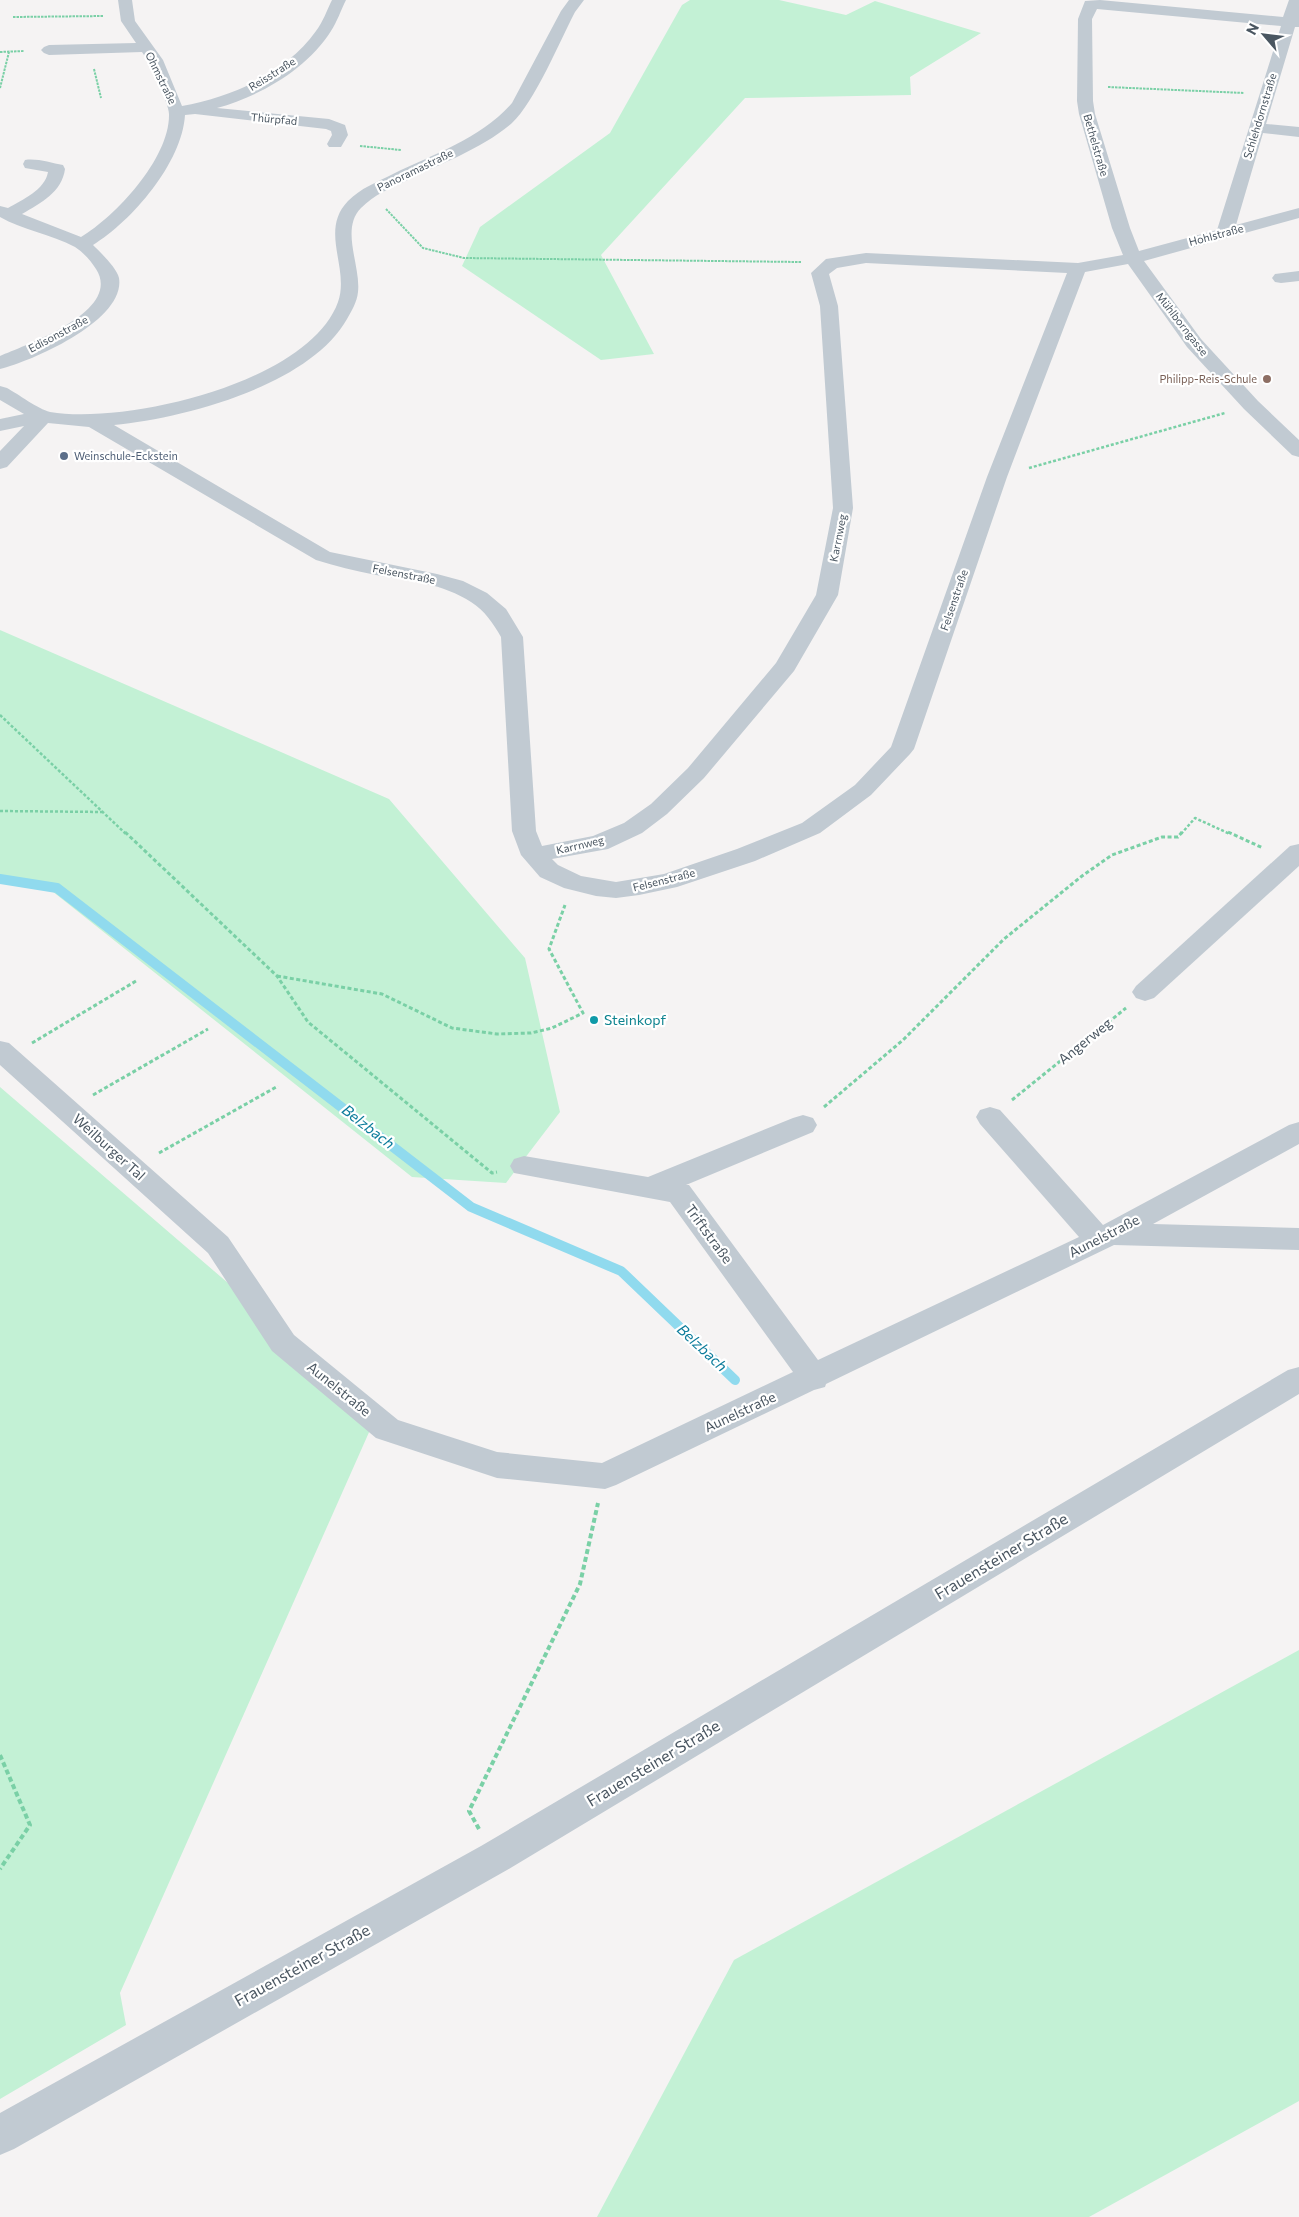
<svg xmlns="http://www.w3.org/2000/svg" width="1299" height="2217" font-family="Commissioner,sans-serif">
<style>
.green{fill:#c3f1d5}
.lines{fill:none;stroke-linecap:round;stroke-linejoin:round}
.stream{stroke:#90daee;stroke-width:10}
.path-far3{stroke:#7ad0a6;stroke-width:2;stroke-dasharray:2.5 1;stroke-linecap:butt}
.path-far2{stroke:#7ad0a6;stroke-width:2.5;stroke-dasharray:3 2;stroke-linecap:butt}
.path-far1{stroke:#7ad0a6;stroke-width:3;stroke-dasharray:4 2.5;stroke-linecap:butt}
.path{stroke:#7ad0a6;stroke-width:4;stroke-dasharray:5 3;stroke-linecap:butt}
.minor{fill:#c1cad2;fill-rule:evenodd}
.education-dot{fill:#8d6e63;stroke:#fff;stroke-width:2}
.service-dot{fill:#5c6f8a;stroke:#fff;stroke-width:2}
.culture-dot{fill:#0f9aa8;stroke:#fff;stroke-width:2}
.labels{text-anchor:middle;stroke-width:4.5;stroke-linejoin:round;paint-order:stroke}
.far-street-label{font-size:11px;fill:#4a5661;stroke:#fff}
.far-education-label{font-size:11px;fill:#785e54;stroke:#fff;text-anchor:end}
.far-service-label{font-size:11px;fill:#4e5e75;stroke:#fff;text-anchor:start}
.culture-label{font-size:14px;fill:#0d838f;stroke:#fff;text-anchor:start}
.street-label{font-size:14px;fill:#4a5661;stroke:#fff}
.water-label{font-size:15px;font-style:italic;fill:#0c7c9b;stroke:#fff}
.near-street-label{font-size:16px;fill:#4a5661;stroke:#fff}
</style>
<rect width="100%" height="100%" fill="#f5f3f3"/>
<g class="green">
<path d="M690 0H779L846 15 875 1 981 33 910 77 911 95 745 98 601 255 654 354 601 360 462 266 480 227 610 133 682 5Z"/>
<path d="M0 630 389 799 525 958 560 1112 506 1183 412 1177 52 891 0 883Z"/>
<path d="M0 1087 378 1412 120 1993 126 2025 0 2099Z"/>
<path d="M1299 1650V2101L1089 2217H597L734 1960Z"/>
</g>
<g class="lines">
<path class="stream" d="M0 879 57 888 471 1207 621 1271 735 1380"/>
<g class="path-far3">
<path d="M13 17 104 16"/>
<path d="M0 52 24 51"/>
<path d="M94 69 101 98"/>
<path d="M1108 87 1244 93"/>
<path d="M0 88 9 52"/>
<path d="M360 146 401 150"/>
<path d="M386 209 423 248 464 258 801 262"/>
</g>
<g class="path-far2">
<path d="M1029 468 1225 413"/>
<path d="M0 715 126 834"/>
<path d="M0 811 104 812"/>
<path d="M1181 834 1195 818 1230 834"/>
</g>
<g class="path-far1">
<path d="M125 832 277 976 308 1022 492 1173 497 1172"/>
<path d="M1228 832 1263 848"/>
<path d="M277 976 382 994 452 1028 497 1034 531 1033 552 1028 583 1013 549 949 565 905"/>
<path d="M32 1043 136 981"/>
<path d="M93 1095 208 1029"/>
<path d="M1012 1100 1126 1008"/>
<path d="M824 1107 903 1040 1004 939 1082 876 1112 855 1162 837H1178L1182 832"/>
<path d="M159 1153 278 1086"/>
</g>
<g class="path">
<path d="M0 1755 30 1825 0 1869"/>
<path d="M479 1829 469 1811 580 1584 598 1503"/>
</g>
<g class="minor">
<path d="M118 0H132L135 21 163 60 182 106C232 97 286 73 316 31 323 22 327 10 332 0H346C341 10 337 22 331 31 306 70 260 96 217 108L329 119 345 125 348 135 341 147H329L327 144 332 135 331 131 326 129 195 114 185 115C182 163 132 221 93 245 100 252 117 268 119 278 126 320 33 361 0 369V356C28 344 123 311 96 269 91 261 83 252 75 247 51 234 22 230 0 217V206L8 208C22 200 45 190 48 172L25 168 23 164 25 160C37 158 51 163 63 165L65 169C62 192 41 203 22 214L81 237C116 216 170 158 169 114 169 103 149 62 142 52L49 55 44 53 41 50 44 47 49 45 136 43 121 21Z"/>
<path d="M569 0H584L575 12C560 41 534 103 512 123 482 149 441 163 406 181 390 188 374 195 361 208 340 229 361 266 358 292 357 302 352 310 347 319 310 385 185 418 114 425L330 552 437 574 463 581 487 593 506 609 523 637 536 831 542 846 593 836 624 823 651 804 688 768 776 663 816 595 833 508 820 306 811 273 826 259 866 253 1078 263 1123 255 1112 228 1079 114 1077 101 1078 19 1085 1 1100 0 1283 17 1289 0H1299V27H1295L1266 124 1299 127V137L1263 133 1236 225 1299 208V218L1144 261 1201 339 1258 401 1299 440V457L1292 455 1244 409 1187 347 1128 264 1085 272 1007 477 914 749 910 754 871 795 820 833 755 861 677 887 639 895 616 898 596 896 564 888 540 877 521 855 512 831 501 637C493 623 485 611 471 602 444 584 408 580 376 575 355 571 335 566 316 560L89 427 48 423 7 467 0 469V451L24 426 0 431V419L24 414 0 400V386L7 388C18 394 38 409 50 412 125 425 309 383 338 302 350 268 319 231 348 201 361 188 377 182 393 174 434 154 482 138 512 103L561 11ZM1097 9 1281 26 1217 230 1139 251 1130 228 1095 114 1093 101 1092 19ZM866 263 1067 273 987 477 891 747 855 785 802 823 737 849 664 874 616 882 581 876 558 865 552 859 608 849 642 833 667 814 704 778 794 671 838 595 853 508 838 306 829 274 837 268Z"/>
<path d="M1299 271V281L1281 283 1275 282 1272 278 1275 274Z"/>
<path d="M1299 844V866L1154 998 1145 1001 1136 998 1132 992 1136 986 1290 846Z"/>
<path d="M0 1041 9 1043 228 1237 294 1335 398 1420 497 1452 602 1463 793 1372 670 1202 514 1173 510 1166 514 1159 524 1156 648 1177 793 1118 803 1115 813 1118 817 1125 813 1132 686 1185H689L818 1360 1079 1237 980 1124 976 1117 980 1110 990 1107 1000 1110 1103 1225 1289 1125 1299 1122V1144L1153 1224 1299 1228V1250L1114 1245 826 1384 825 1387 814 1390 616 1485 605 1489 497 1478 376 1438 272 1351 208 1253 0 1065Z"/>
<path d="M1299 1367V1394L507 1870 14 2149 0 2155V2113L481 1846 1288 1370Z"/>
</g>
</g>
<circle class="education-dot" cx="1267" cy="379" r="5"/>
<circle class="service-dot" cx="64" cy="456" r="5"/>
<circle class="culture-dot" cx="594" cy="1020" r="5"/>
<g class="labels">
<g class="far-street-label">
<text transform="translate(272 74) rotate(-32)" y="4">Reisstraße</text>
<text transform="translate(161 78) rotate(64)" y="4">Ohmstraße</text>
<text transform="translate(1260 116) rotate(-73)" y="4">Schlehdornstraße</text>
<text transform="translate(274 119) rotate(5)" y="4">Thürpfad</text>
<text transform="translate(1096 145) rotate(74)" y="4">Bethelstraße</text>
<text transform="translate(415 170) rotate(-26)" y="4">Panoramastraße</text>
<text transform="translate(1216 235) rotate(-15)" y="4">Hohlstraße</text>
<text transform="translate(1182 324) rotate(52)" y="4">Mühlborngasse</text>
<text transform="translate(58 334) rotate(-28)" y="4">Edisonstraße</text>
<text transform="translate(838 538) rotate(-79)" y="4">Karrnweg</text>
<text transform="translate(404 574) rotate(11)" y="4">Felsenstraße</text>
<text transform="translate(954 600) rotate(-71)" y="4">Felsenstraße</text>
<text transform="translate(580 845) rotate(-13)" y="4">Karrnweg</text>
<text transform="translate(664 880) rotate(-14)" y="4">Felsenstraße</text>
</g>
<g class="far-education-label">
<text x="1257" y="383">Philipp-Reis-Schule</text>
</g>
<g class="far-service-label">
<text x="74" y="460">Weinschule-Eckstein</text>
</g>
<g class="culture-label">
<text x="604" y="1025">Steinkopf</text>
</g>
<g class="street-label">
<text transform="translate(1085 1041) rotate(-39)" y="5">Angerweg</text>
<text transform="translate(109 1147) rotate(42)" y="5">Weilburger Tal</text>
<text transform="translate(709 1234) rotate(54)" y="5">Triftstraße</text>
<text transform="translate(1104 1236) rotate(-27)" y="5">Aunelstraße</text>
<text transform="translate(339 1389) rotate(39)" y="5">Aunelstraße</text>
<text transform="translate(740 1412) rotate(-25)" y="5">Aunelstraße</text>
</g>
<g class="water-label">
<text transform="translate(368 1127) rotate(38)" y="5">Belzbach</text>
<text transform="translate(702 1348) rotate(43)" y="5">Belzbach</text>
</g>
<g class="near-street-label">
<text transform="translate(1001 1556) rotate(-31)" y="6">Frauensteiner Straße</text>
<text transform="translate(653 1763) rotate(-31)" y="6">Frauensteiner Straße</text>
<text transform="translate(302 1965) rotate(-29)" y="6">Frauensteiner Straße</text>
</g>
</g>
<g transform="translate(1264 35) rotate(298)" stroke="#ffffff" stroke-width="4" paint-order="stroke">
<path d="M0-4L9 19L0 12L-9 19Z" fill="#4a5661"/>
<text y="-8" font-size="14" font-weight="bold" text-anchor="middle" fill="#4a5661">N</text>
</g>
</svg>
